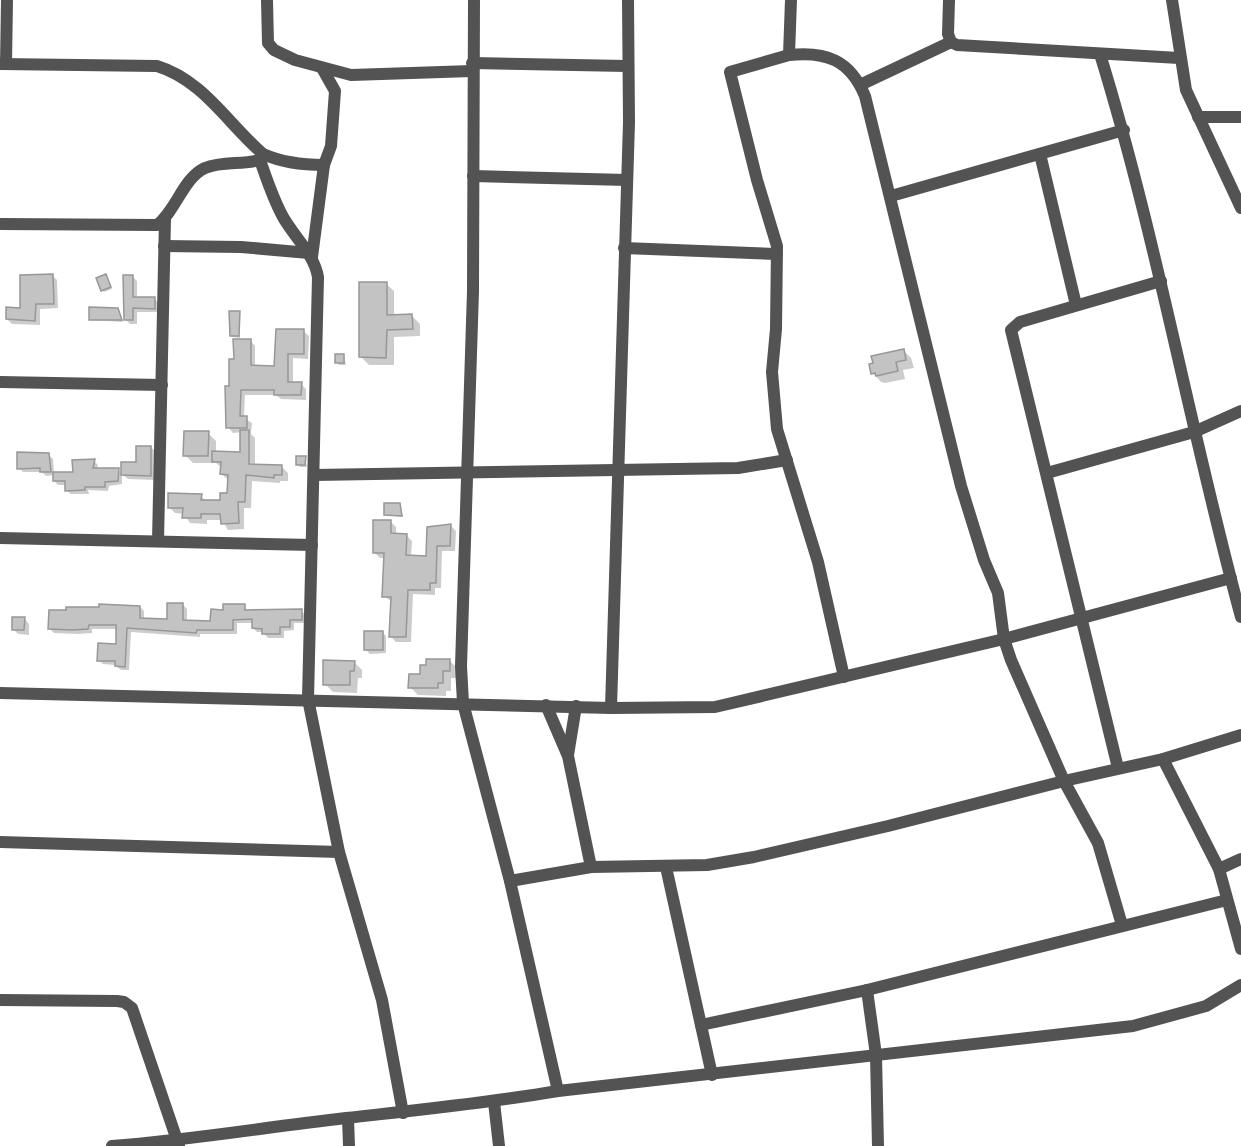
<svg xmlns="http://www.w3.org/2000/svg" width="1241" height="1146" font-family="Commissioner,sans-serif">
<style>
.shadow{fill:#0003}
.building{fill:#c3c3c3;stroke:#979797;stroke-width:1.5}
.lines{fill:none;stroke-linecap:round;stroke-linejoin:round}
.minor{stroke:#535353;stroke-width:12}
</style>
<rect width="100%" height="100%" fill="#fff"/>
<g class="shadow">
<path d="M52 275 57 280 58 308 40 309V325L12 324 7 319 21 309Z"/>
<path d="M106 276 112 289 104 292 102 290Z"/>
<path d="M132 276 137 281V299H154L159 303V312H137V324H130L126 320Z"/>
<path d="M386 284 394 291V316H412L420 324V336L394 337V365H369L361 357Z"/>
<path d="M117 309 123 322 90 320Z"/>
<path d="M239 313 240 338 233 337 231 335Z"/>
<path d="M303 331 309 336 308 359 293 358V384H301L306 389V400L281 399 276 395H245L244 418 252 423 251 434 255 438V466L282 467 288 473V481H280V483L252 481 251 508H244V529L228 530 222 520H207V524L190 523 184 514 175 513 169 507 201 496 207 502 222 501 229 494 228 480 222 474V468L216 463H193L185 455 208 433 216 441V453H242V432L233 433 228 427 230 387 236 360 250 340 255 346V367L275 368Z"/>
<path d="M903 350 911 358 914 368 903 370 905 379 885 383 881 382 873 373Z"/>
<path d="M344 356 346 365H339L337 363Z"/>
<path d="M151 447 156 452 155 480 128 479 122 474 138 464Z"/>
<path d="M48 455 53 459 54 474 75 473 94 461 98 465 97 469 118 470 122 474V484L109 486 108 491 88 490 89 494H71L66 490V485H58L54 481V475L46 476 42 472H23L19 468Z"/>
<path d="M305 457 307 467H300L298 465Z"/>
<path d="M400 505 403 517 386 515Z"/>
<path d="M390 521 396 527V535H406L412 541 411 557H428L451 526 456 531 455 551H442L441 588H435V595L413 594 411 642H396L390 636 392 602 384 596 385 558H380L374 552Z"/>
<path d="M183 605 187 609V621L211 622 225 612 244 605 248 612 301 611 306 615 305 623H294V630L284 631V638H268L263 632H257L253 628V623H237V634H200V637L131 632 129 670H121L115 665 103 664 98 660 117 645 118 629H92V633L78 634 54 633 50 629 140 607 144 611V619L168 621Z"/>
<path d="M24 618 29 624V635L18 634 13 629Z"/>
<path d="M382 632 386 636V653L370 654 366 650Z"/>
<path d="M450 661 458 669V678H451V691H446V696L418 695 410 687 421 676Z"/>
<path d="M354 662 362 670V678H358L357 693 333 692 325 684Z"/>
</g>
<g class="building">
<path d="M53 274 54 304H36L35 321 6 319V307L20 308V275Z"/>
<path d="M106 274 111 287 101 291 96 278Z"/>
<path d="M123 275H133V297H155V309L133 308V320H124Z"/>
<path d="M359 282H387V315L412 314 413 329 387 330 386 358 359 357Z"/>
<path d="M89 307 118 308 122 320H89Z"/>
<path d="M229 311H240L239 336H230Z"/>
<path d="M276 329H304V354H288V382H302L301 395H274V390H241L240 416H247V428H226L225 386H229V359H234L233 339H251V365L274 366Z"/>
<path d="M904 349 906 360 896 362 898 371 876 376 875 373 871 374 869 364 873 363 871 356Z"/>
<rect x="335" y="354" width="9" height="9"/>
<path d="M240 430H249V464L282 465V475H274V478L246 475 245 502H238L239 523 221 524 220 514H201V518H182L183 508H168V493L202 494 201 500H220V493H227L228 475 220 474 221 462H212V451L240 452Z"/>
<path d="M184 431H209L208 456H183Z"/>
<path d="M136 446H151V476L121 475V462H136Z"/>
<path d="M17 452 49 453 51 472H40V468L17 469Z"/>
<path d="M296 456H306L305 465H296Z"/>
<path d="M95 459 93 468H119L118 481 105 482V487H85V490L65 491V481H53V472H73L72 460Z"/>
<path d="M384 503H400L402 516 384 515Z"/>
<path d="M373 520H391V533L407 534 406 555 426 556 427 527 451 524 450 546H437L436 583H430V590H408L406 637H389L391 597H382L384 553H373Z"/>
<path d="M167 603H183V620L210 621 211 609 223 610V604H245V610L302 609V620H290V627H280V634H262V629L252 628V619L233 620V630H197L196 633 127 628 125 667 115 666V661H97L98 643 116 644V625H89L88 629 73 630 48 629 49 610H66V607H99V604L140 606V618L167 619Z"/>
<path d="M12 617H25L24 630H12Z"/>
<rect x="364" y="631" width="19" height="19"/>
<path d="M426 659H450V671H443V683H438V688H408L409 674H420V665H426Z"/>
<path d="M323 660 355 661 354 671H350V685H323Z"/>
</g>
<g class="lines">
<g class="minor">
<path d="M267 0 268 43 274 50 295 60 351 75 472 71"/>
<path d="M474 0 473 291 461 666 463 703 510 881 558 1091"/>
<path d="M791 0 789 55 730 72 757 180 777 246 776 329 772 372 777 429 818 562 844 677"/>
<path d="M949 0 948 34 951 42 957 45 1179 58"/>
<path d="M1172 0 1186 90 1241 208"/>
<path d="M1100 54C1157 239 1190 430 1241 617"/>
<path d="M789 55C826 51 850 60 865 96L961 486 984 560 998 593 1004 639 1011 660 1064 781 1098 843 1122 925"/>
<path d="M472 63 627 66"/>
<path d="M0 64 157 66C203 80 228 124 263 154 281 162 304 165 324 165L331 146 335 91 322 68"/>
<path d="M6 64 7 0"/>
<path d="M860 85 951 42"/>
<path d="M1198 117H1241"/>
<path d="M263 154 260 160C267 180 273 199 283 217 295 238 314 254 318 277L308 699 339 852 382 1000 403 1113"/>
<path d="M1040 154 1076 305"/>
<path d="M473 176 627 180"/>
<path d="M891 196 1124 130"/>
<path d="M0 224 157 225C176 211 183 178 205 168 222 161 242 165 260 160"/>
<path d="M164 246 241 247 309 253"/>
<path d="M624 248 777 254"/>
<path d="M312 257 324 165"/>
<path d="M0 382 162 385"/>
<path d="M1047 473 1194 432 1241 411"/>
<path d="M314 475 738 468 787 460"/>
<path d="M0 538 312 545"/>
<path d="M158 541 165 219"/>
<path d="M0 693 611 708 715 707 1004 639 1231 578"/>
<path d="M546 705 568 756 591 867"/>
<path d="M611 708 629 122 628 0"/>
<path d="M568 755 576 706"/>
<path d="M1163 759 1219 869 1241 949"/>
<path d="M1118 768 1011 330 1020 322 1161 281"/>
<path d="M0 842 339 852"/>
<path d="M666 867 712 1075"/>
<path d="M1219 869 1241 859"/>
<path d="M510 881 591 867 707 865 754 857 888 826 1064 781 1163 759 1241 735"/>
<path d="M867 990 876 1055 878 1146"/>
<path d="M0 1000 117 1001 124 1002 132 1008 179 1146"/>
<path d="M701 1025 867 990 1227 900"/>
<path d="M494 1102 499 1146"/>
<path d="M348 1118 349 1146"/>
<path d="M112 1146C190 1140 267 1127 346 1118 417 1110 488 1103 558 1091L1133 1026 1206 1006 1241 985"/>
</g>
</g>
</svg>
